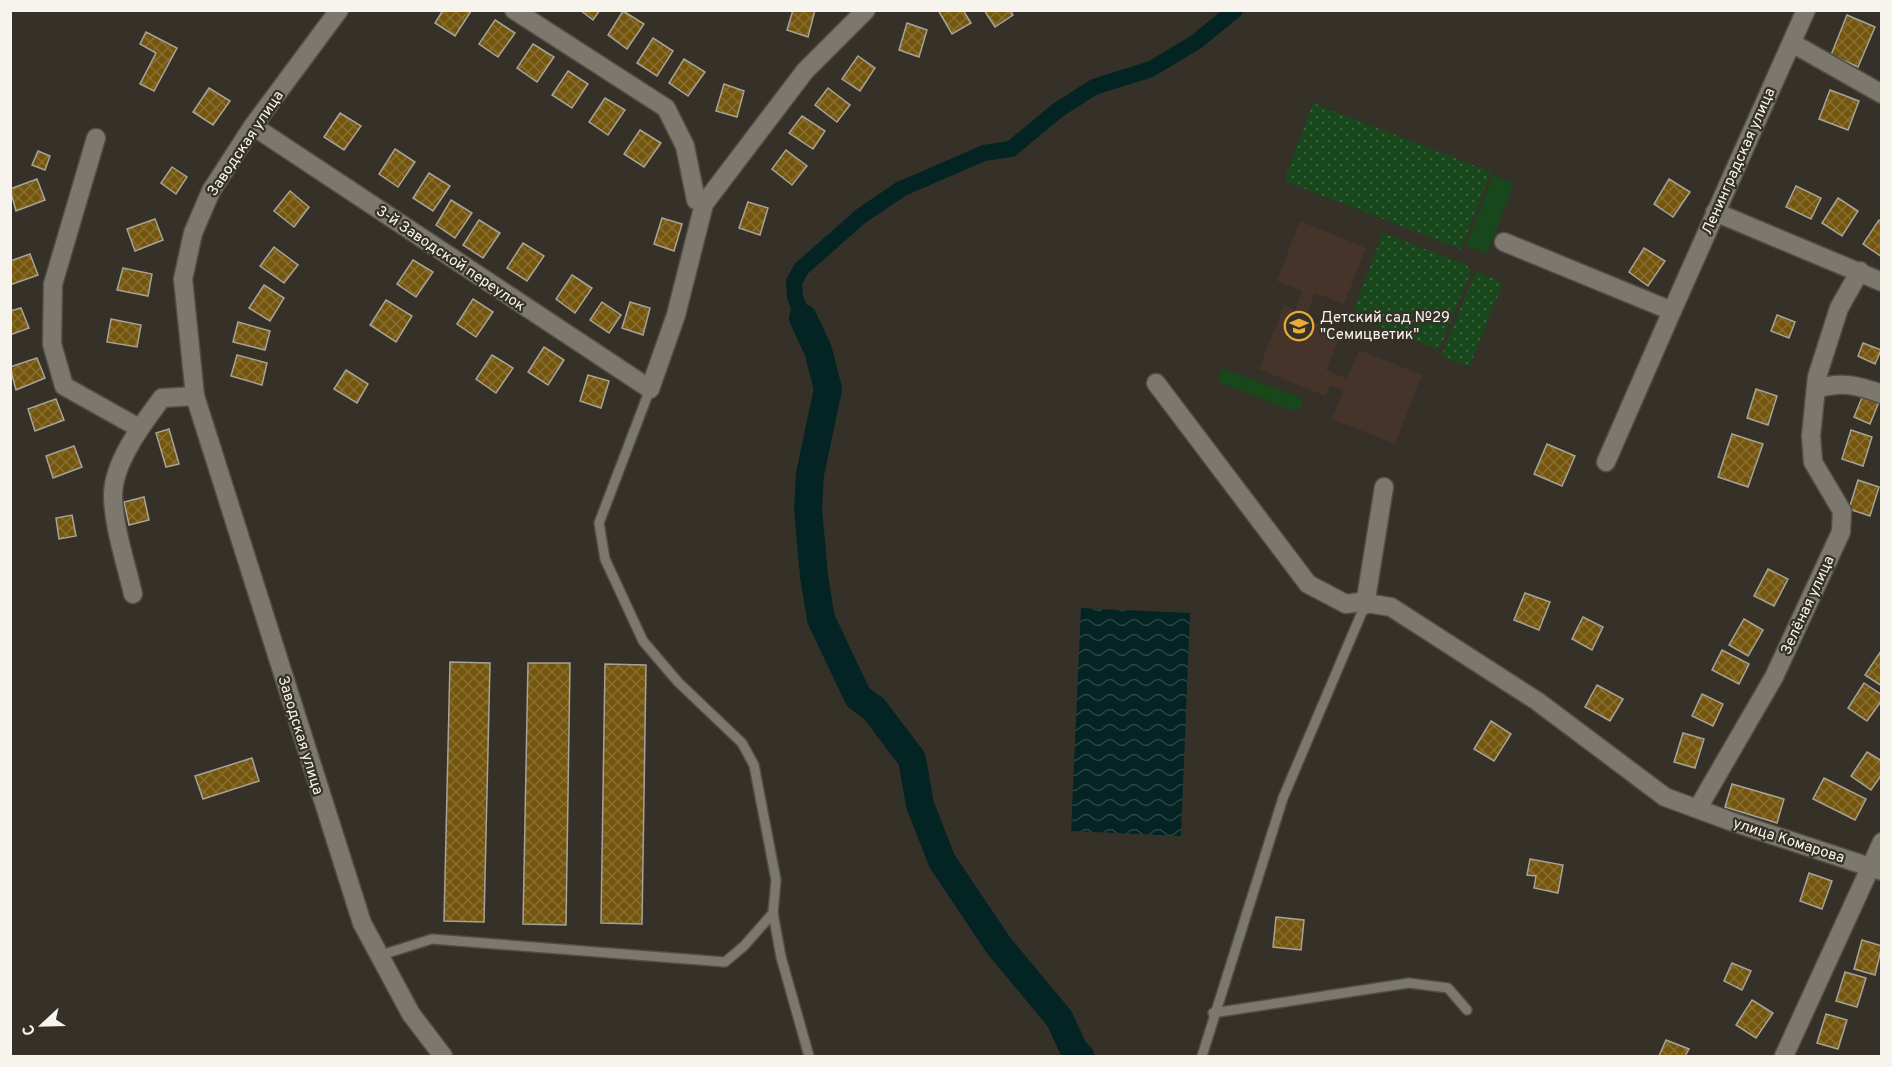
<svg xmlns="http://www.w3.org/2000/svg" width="1892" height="1067" font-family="Overpass,sans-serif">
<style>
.education{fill:#46342b}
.green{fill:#17471b}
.park{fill:url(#park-dots)}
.water{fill:url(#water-waves)}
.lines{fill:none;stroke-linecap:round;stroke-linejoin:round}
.canal{stroke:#042424;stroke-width:16}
.river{stroke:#042424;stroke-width:28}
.building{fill:url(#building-cross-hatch);stroke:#a8a398;stroke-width:1.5}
.service-casing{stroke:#514e45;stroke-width:12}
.minor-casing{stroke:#514e45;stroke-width:21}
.secondary-casing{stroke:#514e45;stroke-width:21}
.service{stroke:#7d786e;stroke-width:9}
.minor{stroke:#7d786e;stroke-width:18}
.secondary{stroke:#7d786e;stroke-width:18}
.labels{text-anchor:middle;stroke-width:4.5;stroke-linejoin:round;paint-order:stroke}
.street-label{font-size:15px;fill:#f7f4ee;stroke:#353128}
.poi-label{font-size:15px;fill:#f7f4ee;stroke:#353128;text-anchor:start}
</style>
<defs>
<pattern id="park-dots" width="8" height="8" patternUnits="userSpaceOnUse" patternTransform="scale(1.5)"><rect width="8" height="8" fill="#17471b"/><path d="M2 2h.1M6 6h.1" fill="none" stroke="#3a623c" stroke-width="1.8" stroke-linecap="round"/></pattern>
<pattern id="water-waves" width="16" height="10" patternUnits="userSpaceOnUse" patternTransform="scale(1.5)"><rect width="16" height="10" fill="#042424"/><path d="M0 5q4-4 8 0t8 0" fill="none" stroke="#294444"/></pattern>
<pattern id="building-cross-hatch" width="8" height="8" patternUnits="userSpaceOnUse" patternTransform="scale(1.5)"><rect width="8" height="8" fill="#74560f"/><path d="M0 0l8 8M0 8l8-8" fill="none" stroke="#896f32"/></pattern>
</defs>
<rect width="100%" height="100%" fill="#353128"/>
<path class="education" d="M1300 221 1366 248 1344 304 1315 293 1305 319 1341 333 1326 370 1347 379 1359 350 1422 375 1395 444 1332 419 1343 390 1330 385 1325 396 1259 369 1284 305 1295 310 1302 291 1277 281Z"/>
<g class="green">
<path d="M1493 175 1514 183 1487 254 1466 246Z"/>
<path d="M1222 368 1299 397 1302 400V407L1293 411 1224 384 1218 379Z"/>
</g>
<g class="park">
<path d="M1313 103 1491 172 1461 249 1284 181Z"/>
<path d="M1383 233 1467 265 1471 272 1439 350 1357 317 1354 309Z"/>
<path d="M1476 271 1503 283 1469 367 1441 356Z"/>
</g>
<path class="water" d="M1081 608 1190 613 1181 836 1071 831Z"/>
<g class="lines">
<path class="canal" d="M803 318 795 297 794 282 801 269 861 216 901 189 984 153 1011 149 1058 110 1094 87 1151 69 1196 42 1235 10"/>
<path class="river" d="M803 318 818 350 828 389 810 474 808 509 814 576 821 619 858 697 874 709 912 759 920 805 942 861 999 946 1059 1018 1075 1052 1080 1056"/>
</g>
<g class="building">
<path d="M443 10H470L471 11 455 36 435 23Z"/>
<path d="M580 10H600L593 20Z"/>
<path d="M793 10H815L808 37 787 30Z"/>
<path d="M938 10H963L971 23 952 34Z"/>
<path d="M984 10H1010L1013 15 995 27Z"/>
<path d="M623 11 644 24 627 49 608 35Z"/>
<path d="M1847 15 1875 27 1858 67 1831 55Z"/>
<path d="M495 20 515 33 498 57 479 44Z"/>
<path d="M907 23 927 30 919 57 899 50Z"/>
<path d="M146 32 177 48 154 91 140 84 156 53 140 44Z"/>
<path d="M653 38 673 51 657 76 637 63Z"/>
<path d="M533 44 554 57 537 82 517 68Z"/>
<path d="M858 56 875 68 860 91 842 79Z"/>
<path d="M684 59 705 72 688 96 669 83Z"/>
<path d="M568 71 588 84 572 108 552 95Z"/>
<path d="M724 84 744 91 737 117 716 111Z"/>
<path d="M209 88 230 101 213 125 193 112Z"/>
<path d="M828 88 850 105 837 122 815 105Z"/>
<path d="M1830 90 1859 101 1848 130 1819 119Z"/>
<path d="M605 98 625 110 608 135 589 122Z"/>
<path d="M340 113 361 126 344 150 324 137Z"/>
<path d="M802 116 825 131 813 149 789 133Z"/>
<path d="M640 130 661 143 644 167 624 154Z"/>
<path d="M395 149 415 162 398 187 379 174Z"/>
<path d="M786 150 807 166 792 185 772 169Z"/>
<path d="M38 151 50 156 45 170 32 165Z"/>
<path d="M172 167 187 177 176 194 161 183Z"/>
<path d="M429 173 450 186 433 211 413 198Z"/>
<path d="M37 179 45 200 16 211 10 189Z"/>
<path d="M1669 179 1690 192 1673 217 1654 204Z"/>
<path d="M1796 186 1821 198 1811 219 1786 207Z"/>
<path d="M290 191 309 207 294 227 274 211Z"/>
<path d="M1838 198 1858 211 1842 236 1822 223Z"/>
<path d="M451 200 472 213 455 238 436 225Z"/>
<path d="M748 202 768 208 760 235 739 228Z"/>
<path d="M662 218 682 224 674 251 654 244Z"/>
<path d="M155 219 163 240 135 251 127 229Z"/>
<path d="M479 220 500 233 483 258 463 245Z"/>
<path d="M1879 220 1882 222V257L1863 244Z"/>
<path d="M523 243 544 256 527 281 507 268Z"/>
<path d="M274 247 298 265 284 283 260 266Z"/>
<path d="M1644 248 1665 261 1648 286 1629 272Z"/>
<path d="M30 254 38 275 10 285V261Z"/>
<path d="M413 260 433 272 416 297 397 284Z"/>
<path d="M123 268 152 274 148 296 117 290Z"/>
<path d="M572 275 592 288 575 313 556 299Z"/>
<path d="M264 285 284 298 270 321 249 308Z"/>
<path d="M473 299 493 312 476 337 457 324Z"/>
<path d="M386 300 412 316 396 342 370 325Z"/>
<path d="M602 302 621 315 609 333 590 320Z"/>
<path d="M630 302 650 308 643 335 622 328Z"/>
<path d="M21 308 29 328 10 335V311Z"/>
<path d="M1777 315 1795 322 1789 338 1771 331Z"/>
<path d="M111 319 141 325 137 347 107 342Z"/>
<path d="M238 322 270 331 265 350 233 342Z"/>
<path d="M1863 343 1881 350 1875 364 1858 356Z"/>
<path d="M544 347 564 360 548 385 528 372Z"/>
<path d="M237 355 267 363 262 385 231 376Z"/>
<path d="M492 355 513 368 496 393 476 379Z"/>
<path d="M37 358 45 378 16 390 10 367Z"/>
<path d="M346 370 368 384 357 403 334 389Z"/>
<path d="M588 375 609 381 601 408 580 401Z"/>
<path d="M1756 389 1777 396 1768 425 1747 418Z"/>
<path d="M1863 395 1879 402 1870 424 1854 417Z"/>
<path d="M56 399 64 420 35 431 28 409Z"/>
<path d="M169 429 179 464 166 467 156 433Z"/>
<path d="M1851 430 1872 437 1863 466 1842 459Z"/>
<path d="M1732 434 1763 444 1748 487 1718 477Z"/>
<path d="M1547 444 1575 456 1562 486 1534 474Z"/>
<path d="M74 446 82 467 53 478 46 456Z"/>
<path d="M1858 480 1879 487 1870 516 1849 509Z"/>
<path d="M144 497 149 520 129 525 124 502Z"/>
<path d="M72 515 76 536 59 539 56 518Z"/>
<path d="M1768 569 1788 579 1774 606 1754 596Z"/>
<path d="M1525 593 1550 602 1539 630 1514 620Z"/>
<path d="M1583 617 1603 627 1592 650 1572 639Z"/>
<path d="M1744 619 1763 630 1748 656 1729 645Z"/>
<path d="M1722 650 1749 664 1739 684 1712 670Z"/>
<path d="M1881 651H1882V686L1865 675Z"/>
<path d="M450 662 490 663 484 922 444 921Z"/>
<path d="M528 663H570L566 925 523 924Z"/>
<path d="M605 664 646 665 642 924 601 923Z"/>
<path d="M1864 683 1882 695V700L1867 721 1848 708Z"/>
<path d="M1597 685 1623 699 1610 721 1585 707Z"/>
<path d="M1702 694 1723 704 1713 726 1692 716Z"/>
<path d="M1491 721 1511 734 1494 761 1474 749Z"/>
<path d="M1683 733 1704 739 1695 768 1674 762Z"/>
<path d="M1867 752 1882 761V774L1871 790 1851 776Z"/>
<path d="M252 758 259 781 203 799 195 776Z"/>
<path d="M1824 778 1866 799 1855 820 1813 799Z"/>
<path d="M1732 784 1784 799 1777 823 1725 807Z"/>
<path d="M1530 859 1563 865 1558 893 1534 888 1536 876 1527 875Z"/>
<path d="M1809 873 1832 881 1822 909 1800 901Z"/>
<path d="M1276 917 1304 920 1301 950 1273 947Z"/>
<path d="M1862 940 1882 946 1875 975 1854 969Z"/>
<path d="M1732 963 1751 971 1742 990 1724 981Z"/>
<path d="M1845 972 1866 978 1857 1007 1836 1001Z"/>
<path d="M1752 1000 1773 1013 1756 1038 1736 1025Z"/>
<path d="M1826 1014 1847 1020 1838 1049 1817 1043Z"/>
<path d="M1666 1040 1689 1049 1685 1056H1659Z"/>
</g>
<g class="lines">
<g class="service-casing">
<g id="service">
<path d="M773 913 781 957 809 1056"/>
<path d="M378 956 432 939 725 962 744 946 773 913 776 880 754 765 742 743 678 682 643 641 605 559 599 523 650 389"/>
<path d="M1213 1013 1409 983 1448 988 1467 1010"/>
<path d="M1202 1056 1283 798 1365 605"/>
</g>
</g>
<g class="minor-casing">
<g id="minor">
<path d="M514 10 666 108 685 146 696 200 704 204"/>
<path d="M1792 43 1882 94"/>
<path d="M253 126 650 389 676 315 704 204 805 71 866 10"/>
<path d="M96 138 53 284 52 344 64 386 139 428"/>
<path d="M1715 212 1882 282"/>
<path d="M1504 242 1672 311 1806 10"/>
<path d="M1156 383 1308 584 1346 604 1360 602 1391 607 1537 701 1665 797 1730 821 1882 871"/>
<path d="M1816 389C1841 381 1857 385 1882 394"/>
<path d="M1606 462 1672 311"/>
<path d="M133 594C126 563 114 529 113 497 112 464 143 423 162 398L195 396"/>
<path d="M1365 605 1384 487"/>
<path d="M1698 808 1774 677 1841 532 1842 511 1813 462 1811 436 1817 377 1839 308 1860 271"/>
<path d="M1784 1056 1882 842"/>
</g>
</g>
<g class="secondary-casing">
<path id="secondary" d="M339 10 253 126 211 191 193 233 183 279 195 396 362 923 411 1014 443 1056"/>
</g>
<use href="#service" class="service"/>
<use href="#minor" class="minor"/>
<use href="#secondary" class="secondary"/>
</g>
<defs>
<g id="school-ring" transform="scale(1.5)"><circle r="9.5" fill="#353128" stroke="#e9ab38" stroke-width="1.5"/><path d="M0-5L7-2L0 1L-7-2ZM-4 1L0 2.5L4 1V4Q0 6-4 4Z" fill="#e9ab38"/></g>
</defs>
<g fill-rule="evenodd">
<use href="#school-ring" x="1299" y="326"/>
</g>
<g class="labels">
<g class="street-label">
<text transform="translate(245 143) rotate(-56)" y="5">Заводская улица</text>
<text transform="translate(1738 161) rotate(-66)" y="5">Ленинградская улица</text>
<text transform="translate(451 258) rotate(34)" y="5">3-й Заводской переулок</text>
<text transform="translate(1807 605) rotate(-65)" y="5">Зелёная улица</text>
<text transform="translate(301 735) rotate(73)" y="5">Заводская улица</text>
<text transform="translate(1789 840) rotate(18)" y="5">улица Комарова</text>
</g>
<g class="poi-label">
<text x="1320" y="322">Детский сад №29<tspan x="1320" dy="17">"Семицветик"</tspan></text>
</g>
</g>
<rect width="1892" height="1067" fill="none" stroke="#f7f4ee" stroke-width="24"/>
<g transform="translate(42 1025) rotate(248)" stroke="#353128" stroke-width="4.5" paint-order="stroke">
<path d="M0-4.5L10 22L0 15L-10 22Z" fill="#f7f4ee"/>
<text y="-9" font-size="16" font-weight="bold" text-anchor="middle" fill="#f7f4ee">С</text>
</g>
</svg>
